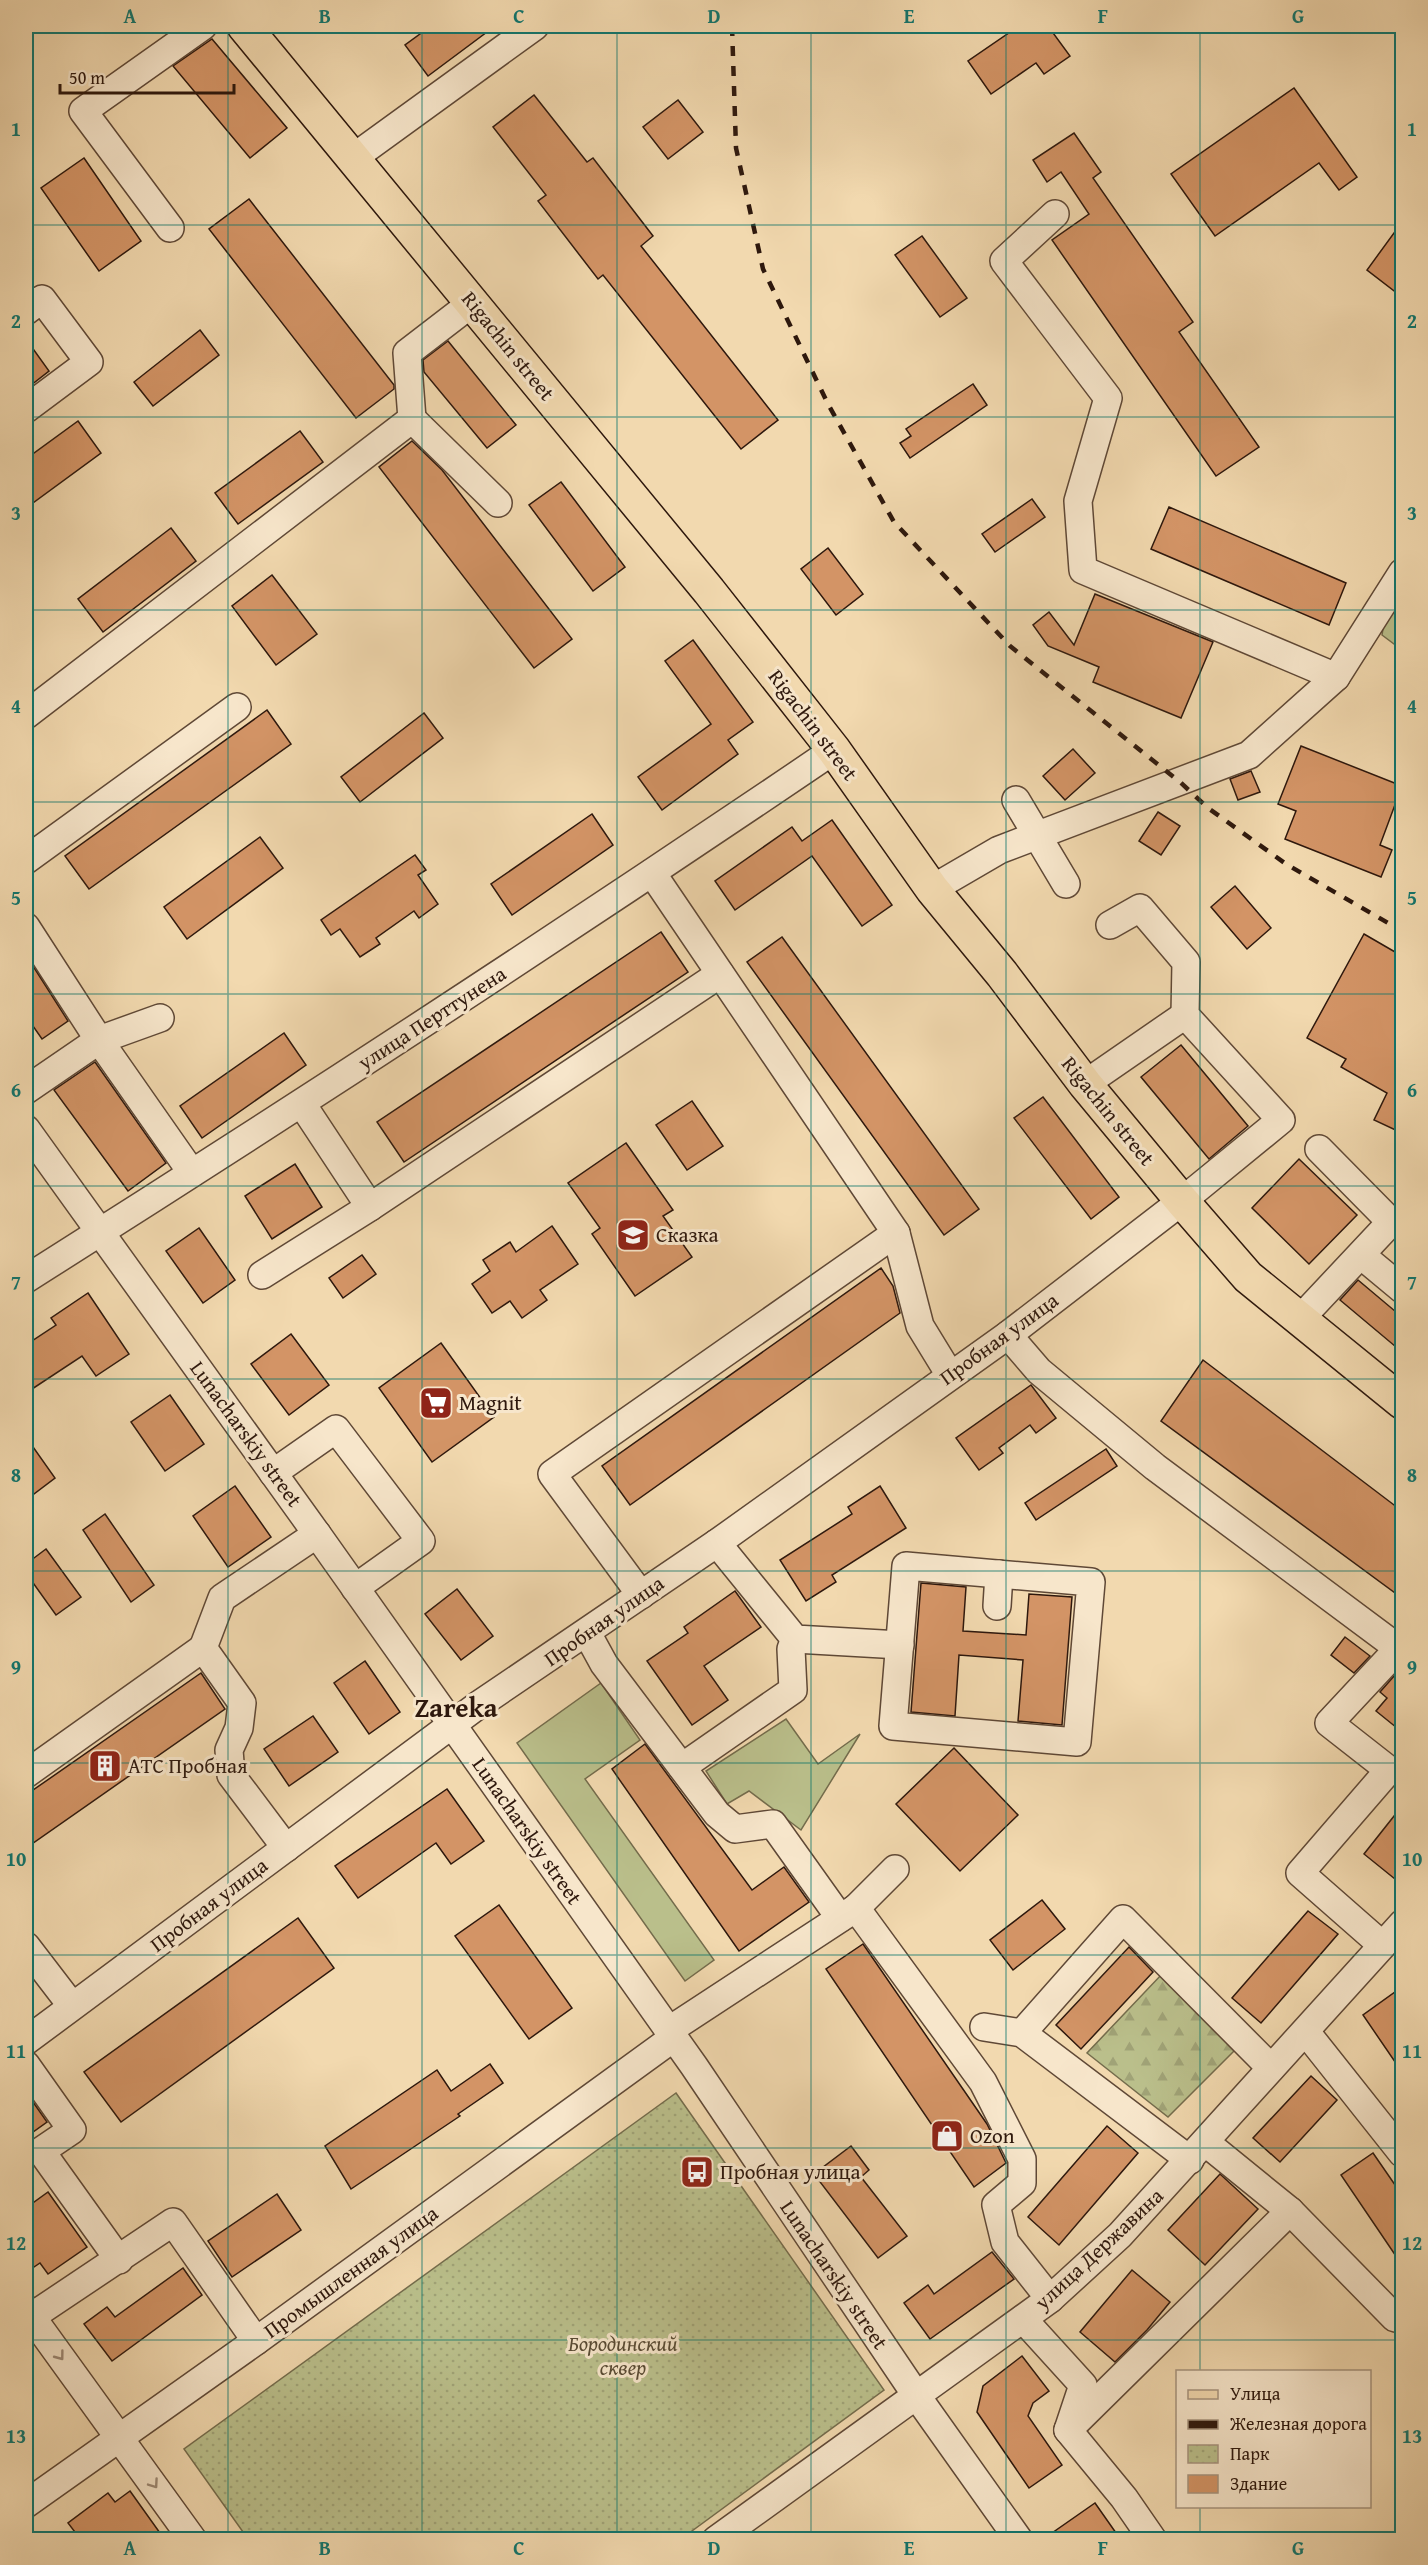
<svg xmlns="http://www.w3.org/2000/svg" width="1428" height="2565" font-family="'Gentium Book Plus',serif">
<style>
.grass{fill:#babf8b;stroke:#746c4c;stroke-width:1.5}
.forest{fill:url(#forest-firs);stroke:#746c4c;stroke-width:1.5}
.park{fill:url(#park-dots);stroke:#746c4c;stroke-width:1.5}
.building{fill:#d39466;stroke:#2e180d;stroke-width:1.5}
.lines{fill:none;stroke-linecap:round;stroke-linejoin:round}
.minor-casing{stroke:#5f4836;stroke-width:30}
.major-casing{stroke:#2e180d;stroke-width:36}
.minor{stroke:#f7e6cb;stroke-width:27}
.major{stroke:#f2d9af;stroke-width:33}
.rail{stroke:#2e180d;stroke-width:4.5;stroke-dasharray:10 10;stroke-linecap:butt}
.oneway{stroke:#9d8976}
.grid{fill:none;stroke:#0f766e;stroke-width:1.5;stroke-opacity:0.55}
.labels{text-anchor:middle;stroke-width:6;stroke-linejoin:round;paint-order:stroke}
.street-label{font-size:21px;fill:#2e180d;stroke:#f7e6cb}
.poi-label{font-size:21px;fill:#2e180d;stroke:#f7e6cb;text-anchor:start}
.park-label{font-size:21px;font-style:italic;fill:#584a33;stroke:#f7e6cb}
.district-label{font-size:27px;font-weight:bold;fill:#2e180d;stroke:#f7e6cb}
.neatline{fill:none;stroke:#0f766e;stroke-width:2}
.grid-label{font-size:20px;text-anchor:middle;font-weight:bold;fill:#0f766e}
</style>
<defs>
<pattern id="forest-firs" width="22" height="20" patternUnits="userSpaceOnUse" patternTransform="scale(1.5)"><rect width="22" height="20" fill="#babf8b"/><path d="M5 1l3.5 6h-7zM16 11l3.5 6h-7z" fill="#a0a377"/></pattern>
<pattern id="park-dots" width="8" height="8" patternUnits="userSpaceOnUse" patternTransform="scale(1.5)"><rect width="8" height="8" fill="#babf8b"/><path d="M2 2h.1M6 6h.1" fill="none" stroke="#a0a377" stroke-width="1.8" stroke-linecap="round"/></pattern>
</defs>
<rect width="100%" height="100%" fill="#f2d9af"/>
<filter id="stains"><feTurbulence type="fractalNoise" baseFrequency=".00333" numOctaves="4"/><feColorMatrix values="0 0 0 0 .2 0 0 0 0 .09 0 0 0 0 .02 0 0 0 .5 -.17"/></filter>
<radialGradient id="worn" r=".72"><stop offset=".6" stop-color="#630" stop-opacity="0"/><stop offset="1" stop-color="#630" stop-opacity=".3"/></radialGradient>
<g class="grass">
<path d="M1402 586V650L1382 635 1386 611Z"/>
<path d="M601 1683 640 1740 585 1779 714 1960 685 1981 517 1743Z"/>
<path d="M786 1719 818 1764 860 1734 801 1830 749 1791 727 1804 706 1771Z"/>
</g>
<path class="forest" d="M1162 1974 1237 2048 1168 2117 1087 2053Z"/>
<path class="park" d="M676 2093 884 2390 681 2539H248L184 2449Z"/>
<g class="building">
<path d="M431 26H495L428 76 405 45Z"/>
<path d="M1019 26H1048L1070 56 1044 74 1036 63 991 94 968 61Z"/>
<path d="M212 39 287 128 250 158 173 66Z"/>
<path d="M1294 88 1357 177 1339 190 1319 163 1215 236 1171 174Z"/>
<path d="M534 95 587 162 593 158 653 236 641 246 778 420 741 449 603 275 598 279 538 201 546 195 493 127Z"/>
<path d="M678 100 703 132 668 159 643 127Z"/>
<path d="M1074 133 1101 172 1093 178 1193 322 1179 332 1259 447 1216 476 1052 240 1089 214 1061 172 1047 182 1033 160Z"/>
<path d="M84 158 141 241 99 271 41 188Z"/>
<path d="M249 199 394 385V389L356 418 209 229Z"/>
<path d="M1402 222V297L1367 270Z"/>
<path d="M922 236 967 298 940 317 895 255Z"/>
<path d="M200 330 219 355 153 406 134 382Z"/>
<path d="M26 339 49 371 26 389Z"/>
<path d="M448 341 516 425 487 448 424 372 423 360Z"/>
<path d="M973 384 987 405 910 458 900 443 911 436 906 429Z"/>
<path d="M78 421 101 453 26 508V459Z"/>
<path d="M300 431 323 462 238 524 215 493Z"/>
<path d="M412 441 442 470 572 639 534 668 379 467Z"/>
<path d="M561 482 625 567 593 591 529 505Z"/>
<path d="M1032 499 1045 517 995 552 982 534Z"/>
<path d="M1169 507 1346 583 1329 625 1151 549Z"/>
<path d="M171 528 196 561 103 632 78 599Z"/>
<path d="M828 548 863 594 836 615 801 569Z"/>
<path d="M272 575 317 634 276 665 232 606Z"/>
<path d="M1095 594 1213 642 1181 718 1093 682 1099 667 1048 646 1033 625 1049 612 1074 645Z"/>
<path d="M693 640 753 722 728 740 738 754 662 810 638 777 711 724 665 661Z"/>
<path d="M267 710 291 744 89 889 65 856Z"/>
<path d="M424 713 443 738 360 802 341 777Z"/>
<path d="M1301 746 1402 786 1380 845 1392 850 1381 877 1285 839 1296 811 1278 804Z"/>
<path d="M1073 749 1095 773 1065 800 1043 776Z"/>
<path d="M1251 771 1260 792 1238 800 1230 779Z"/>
<path d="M1158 812 1180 826 1161 855 1139 841Z"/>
<path d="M592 814 613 845 512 915 491 884Z"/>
<path d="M832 820 892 905 862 926 812 856 735 910 715 881 792 827 802 841Z"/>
<path d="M260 837 283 868 187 939 164 907Z"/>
<path d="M415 855 426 870 418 875 438 904 419 918 414 911 376 938 380 944 360 957 340 929 331 935 321 920Z"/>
<path d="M1235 886 1271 928 1247 949 1211 907Z"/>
<path d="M661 932 688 972 404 1162 377 1122Z"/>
<path d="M1364 934 1402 956V1133L1374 1120 1387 1093 1341 1067 1346 1059 1307 1038Z"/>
<path d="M782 937 979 1209 944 1235 747 962Z"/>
<path d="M26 955 68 1021 42 1039 26 1016Z"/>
<path d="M284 1033 306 1065 202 1138 180 1106Z"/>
<path d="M1181 1045 1248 1126 1209 1159 1141 1077Z"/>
<path d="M95 1062 166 1163 128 1191 54 1090Z"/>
<path d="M1043 1097 1119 1197 1091 1219 1014 1118Z"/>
<path d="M692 1101 723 1146 687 1170 656 1125Z"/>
<path d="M626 1143 673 1210 663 1216 692 1257 635 1296 592 1234 600 1228 568 1183Z"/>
<path d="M1299 1159 1357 1215 1309 1264 1252 1208Z"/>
<path d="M295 1164 322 1207 272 1239 245 1196Z"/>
<path d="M552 1226 578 1264 540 1290 547 1300 522 1318 510 1301 492 1313 472 1284 490 1271 483 1260 510 1242 516 1252Z"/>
<path d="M199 1228 235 1280 203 1303 166 1251Z"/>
<path d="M362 1255 376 1274 343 1298 329 1278Z"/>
<path d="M881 1268 893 1286 900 1313 630 1505 602 1466Z"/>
<path d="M1358 1280 1402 1317V1352L1340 1300Z"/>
<path d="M88 1293 129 1354 96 1376 82 1356 26 1393V1345L56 1325 51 1318Z"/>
<path d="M291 1334 329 1385 289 1415 251 1364Z"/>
<path d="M441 1343 494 1417 432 1462 379 1388Z"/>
<path d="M1203 1360 1402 1511V1598L1161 1421Z"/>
<path d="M1031 1385 1056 1418 1036 1433 1030 1425 999 1448 1003 1453 979 1470 956 1438Z"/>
<path d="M170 1395 204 1444 165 1471 131 1422Z"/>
<path d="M26 1437 55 1478 26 1500Z"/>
<path d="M1106 1449 1117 1466 1036 1520 1025 1503Z"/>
<path d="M235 1486 271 1537 228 1567 193 1516Z"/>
<path d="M880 1486 906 1528 832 1575 836 1582 806 1601 780 1560 852 1514 848 1507Z"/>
<path d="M105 1514 154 1585 131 1602 83 1530Z"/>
<path d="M46 1549 81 1597 56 1615 26 1573V1564Z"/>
<path d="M921 1583 966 1587 963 1631 1026 1635 1029 1594 1072 1597 1062 1725 1018 1721 1023 1660 959 1655 955 1716 911 1712Z"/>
<path d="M457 1589 493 1636 461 1660 425 1614Z"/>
<path d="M735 1591 761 1627 704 1666 728 1700 692 1725 647 1661 688 1633 684 1627Z"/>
<path d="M1345 1637 1370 1656 1354 1673 1331 1655Z"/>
<path d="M365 1661 400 1712 369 1734 334 1683Z"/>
<path d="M201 1673 225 1709 26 1848V1795Z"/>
<path d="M1395 1675 1402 1679V1732L1376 1711 1387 1698 1380 1692Z"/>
<path d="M313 1716 338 1752 289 1786 264 1749Z"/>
<path d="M645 1744 752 1890 784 1867 809 1902 739 1951 612 1769Z"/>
<path d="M954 1748 1018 1815 960 1871 896 1804Z"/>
<path d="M447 1789 484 1841 451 1864 436 1843 358 1898 335 1866Z"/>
<path d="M1402 1806V1870L1395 1879 1364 1854Z"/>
<path d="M1042 1900 1065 1929 1013 1970 990 1940Z"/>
<path d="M499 1905 572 2008 529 2039 455 1936Z"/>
<path d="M1308 1911 1338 1934 1261 2023 1232 1998Z"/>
<path d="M298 1918 334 1968 121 2122 84 2072Z"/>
<path d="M863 1944 987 2124 1006 2163 974 2187 826 1969Z"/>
<path d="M1129 1947 1153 1972 1081 2049 1056 2025Z"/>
<path d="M1402 1987V2072L1363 2015Z"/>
<path d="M490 2064 503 2083 458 2114 460 2116 351 2189 325 2146 437 2070 451 2091Z"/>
<path d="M1311 2076 1337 2100 1280 2162 1253 2138Z"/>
<path d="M26 2092 47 2122 26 2137Z"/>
<path d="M1107 2126 1138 2153 1059 2245 1028 2217Z"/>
<path d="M851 2146 869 2170 861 2177 907 2236 878 2258 814 2174Z"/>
<path d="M1373 2153 1402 2195V2265L1341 2175Z"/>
<path d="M1220 2174 1258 2209 1205 2265 1168 2230Z"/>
<path d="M48 2192 87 2247 48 2274 40 2263 34 2267 26 2255V2208Z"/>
<path d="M277 2194 301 2230 232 2277 208 2241Z"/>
<path d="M992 2252 1014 2279 930 2339 904 2303 928 2285 934 2294Z"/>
<path d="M183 2268 202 2295 112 2361 84 2324 107 2307 115 2317Z"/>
<path d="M1132 2270 1170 2302 1147 2330 1115 2362 1080 2332Z"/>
<path d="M1022 2356 1049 2391 1033 2403 1028 2416 1062 2465 1029 2488 977 2412 983 2386Z"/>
<path d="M130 2491 165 2540H81L68 2523 108 2493 115 2502Z"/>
<path d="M1095 2503 1121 2540H1042Z"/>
</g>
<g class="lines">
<g class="minor-casing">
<g id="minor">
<path d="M353 158 535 26"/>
<path d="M1055 214 1004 261 1108 398 1078 501 1083 570 1336 677"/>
<path d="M170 228 83 111 203 26"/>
<path d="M26 311 42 299 89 362 26 409"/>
<path d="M412 419 498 503"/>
<path d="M26 715 412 419 407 353 472 303"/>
<path d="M1016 800 1066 884"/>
<path d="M26 860 237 707"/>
<path d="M652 873 896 1233 920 1326 950 1375"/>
<path d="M932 889 999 850 1249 755 1336 677 1402 573"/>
<path d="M26 927 99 1040 192 1173"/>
<path d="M1085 1084 1185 1015"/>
<path d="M26 1090 99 1040 160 1018"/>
<path d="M26 1129 317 1534 694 2066 916 2395 1019 2540"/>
<path d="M370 1207 720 974"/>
<path d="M1361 1255 1402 1289"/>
<path d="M262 1275 370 1207 302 1104"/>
<path d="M26 1279C298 1107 567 931 834 750"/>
<path d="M1300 1319 1391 1222 1319 1149"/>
<path d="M1008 1335 1039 1371 1155 1467 1402 1651"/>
<path d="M273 1473 336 1429 421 1541 355 1588"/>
<path d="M717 1543 795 1639 900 1645"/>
<path d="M906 1566 1091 1582 1077 1742 893 1726Z"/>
<path d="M641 1595 552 1474 896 1233"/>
<path d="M997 1606 999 1574"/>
<path d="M587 1633 604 1664 717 1814 735 1829 773 1824 840 1918"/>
<path d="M203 1648 222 1598 317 1534"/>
<path d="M682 1767 793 1690 791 1649 795 1639"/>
<path d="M26 1774 203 1648 242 1703 239 1728 229 1750 231 1775 286 1848"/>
<path d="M856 1908 895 1869"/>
<path d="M1382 1945 1300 1873 1389 1770 1329 1723 1399 1648"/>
<path d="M26 1946 72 2006"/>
<path d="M984 2027 1022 2033 1190 2160"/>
<path d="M668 2031 856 1908 983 2082 1022 2159V2183L996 2205 1005 2242 1050 2299"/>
<path d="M1306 2032 1402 2153"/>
<path d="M1022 2033 1123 1919 1271 2068"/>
<path d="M26 2041 477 1706 717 1543 1008 1335 1182 1201 1281 1120 1185 1015 1186 962 1140 908 1110 925"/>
<path d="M26 2065 72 2130 41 2151 119 2260"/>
<path d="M1205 2142 1290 2211 1395 2318 1402 2314"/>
<path d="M26 2309 193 2540"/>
<path d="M31 2317 173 2222 256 2341"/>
<path d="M1023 2319 1083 2385 1068 2430 1124 2498 1153 2540"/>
<path d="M1068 2430 1290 2211"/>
<path d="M26 2504 256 2341 673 2038"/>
<path d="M716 2540 1050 2299 1120 2235 1402 1924"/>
</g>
</g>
<g class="major-casing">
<path id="major" d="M244 26 709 591 834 750 932 889 1002 974 1085 1084 1182 1201 1248 1277 1402 1402"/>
</g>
<use href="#minor" class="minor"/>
<use href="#major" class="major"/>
<path class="rail" d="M732 26 736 148 763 269 828 404 894 522 1010 646 1180 782 1208 808 1286 864 1402 931"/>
</g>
<defs><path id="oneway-chevron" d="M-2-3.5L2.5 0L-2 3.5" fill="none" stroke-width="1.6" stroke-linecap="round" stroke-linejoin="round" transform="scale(1.5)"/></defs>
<g class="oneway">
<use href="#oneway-chevron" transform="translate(60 2356) rotate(53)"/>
<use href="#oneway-chevron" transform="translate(154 2484) rotate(55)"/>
</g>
<path class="grid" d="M228 26V2540M422 26V2540M617 26V2540M811 26V2540M1006 26V2540M1200 26V2372M26 225H1402M26 417H1402M26 610H1402M26 802H1402M26 994H1402M26 1186H1402M26 1379H1402M26 1571H1402M26 1763H1402M26 1955H1402M26 2148H1402M26 2340H1402M1200 2506V2540"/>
<defs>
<g id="school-square" transform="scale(1.725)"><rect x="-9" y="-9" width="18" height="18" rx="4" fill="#8f2418" stroke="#f7e6cb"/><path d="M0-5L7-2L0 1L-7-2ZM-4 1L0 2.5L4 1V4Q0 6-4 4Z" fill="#fff"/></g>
<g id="supermarket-square" transform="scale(1.725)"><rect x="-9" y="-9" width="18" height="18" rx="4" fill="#8f2418" stroke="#f7e6cb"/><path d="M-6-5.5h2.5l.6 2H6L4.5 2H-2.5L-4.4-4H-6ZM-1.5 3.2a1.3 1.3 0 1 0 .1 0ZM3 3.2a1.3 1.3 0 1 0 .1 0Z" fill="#fff"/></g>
<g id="building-square" transform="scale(1.725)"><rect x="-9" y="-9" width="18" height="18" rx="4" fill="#8f2418" stroke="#f7e6cb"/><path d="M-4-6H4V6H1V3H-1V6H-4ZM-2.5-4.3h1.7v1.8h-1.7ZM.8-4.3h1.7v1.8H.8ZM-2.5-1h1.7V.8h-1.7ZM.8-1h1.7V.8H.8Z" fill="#fff"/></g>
<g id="shop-square" transform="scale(1.725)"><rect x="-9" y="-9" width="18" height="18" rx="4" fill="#8f2418" stroke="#f7e6cb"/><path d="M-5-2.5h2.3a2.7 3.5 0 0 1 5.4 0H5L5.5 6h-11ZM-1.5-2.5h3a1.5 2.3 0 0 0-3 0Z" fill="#fff"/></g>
<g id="bus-square" transform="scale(1.725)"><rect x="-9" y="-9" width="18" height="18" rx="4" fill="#8f2418" stroke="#f7e6cb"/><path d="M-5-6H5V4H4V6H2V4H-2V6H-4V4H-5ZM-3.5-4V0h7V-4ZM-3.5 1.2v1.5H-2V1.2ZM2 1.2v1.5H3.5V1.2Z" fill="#fff"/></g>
</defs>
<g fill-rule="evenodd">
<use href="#school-square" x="633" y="1235"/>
<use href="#supermarket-square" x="436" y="1403"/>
<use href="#building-square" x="105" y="1766"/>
<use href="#shop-square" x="947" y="2136"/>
<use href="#bus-square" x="697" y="2172"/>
</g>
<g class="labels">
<g class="street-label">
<text transform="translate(508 346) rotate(51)" y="7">Rigachin street</text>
<text transform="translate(813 725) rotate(53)" y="7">Rigachin street</text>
<text transform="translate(432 1018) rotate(-33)" y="7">улица Перттунена</text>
<text transform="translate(1108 1111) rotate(51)" y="7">Rigachin street</text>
<text transform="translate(999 1339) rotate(-36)" y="7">Пробная улица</text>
<text transform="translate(246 1434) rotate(54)" y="7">Lunacharskiy street</text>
<text transform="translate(604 1621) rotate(-35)" y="7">Пробная улица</text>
<text transform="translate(527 1831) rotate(55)" y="7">Lunacharskiy street</text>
<text transform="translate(209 1905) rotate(-37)" y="7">Пробная улица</text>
<text transform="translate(1099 2249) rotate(-43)" y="7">улица Державина</text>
<text transform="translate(351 2272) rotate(-36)" y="7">Промышленная улица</text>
<text transform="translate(834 2275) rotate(56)" y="7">Lunacharskiy street</text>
</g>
<g class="poi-label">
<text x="656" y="1242">Сказка</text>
<text x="459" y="1410">Magnit</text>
<text x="128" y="1773">АТС Пробная</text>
<text x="970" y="2143">Ozon</text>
<text x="720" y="2179">Пробная улица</text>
</g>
<g class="park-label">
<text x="623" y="2351">Бородинский<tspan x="623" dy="24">сквер</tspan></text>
</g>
<g class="district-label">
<text x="456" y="1717">Zareka</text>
</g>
</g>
<rect width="1428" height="2565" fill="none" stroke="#f2d9af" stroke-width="66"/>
<rect x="1176" y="2370" width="195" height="138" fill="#f7e6cb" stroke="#a7947f" stroke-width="1.5"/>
<rect x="1188" y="2390" width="30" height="9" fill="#f2d9af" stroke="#a7947f" stroke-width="1.5"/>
<text x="1230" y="2400" font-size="18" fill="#2e180d">Улица</text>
<rect x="1188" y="2420" width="30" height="9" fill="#2e180d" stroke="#a7947f" stroke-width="1.5"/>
<text x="1230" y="2430" font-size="18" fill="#2e180d">Железная дорога</text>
<rect x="1188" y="2445" width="30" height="18" fill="url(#park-dots)" stroke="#a7947f" stroke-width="1.5"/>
<text x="1230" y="2460" font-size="18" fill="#2e180d">Парк</text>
<rect x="1188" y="2475" width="30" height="18" fill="#d39466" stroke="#a7947f" stroke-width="1.5"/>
<text x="1230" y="2490" font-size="18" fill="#2e180d">Здание</text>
<path d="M60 84v9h174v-9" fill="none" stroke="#2e180d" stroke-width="3"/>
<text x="69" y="84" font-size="18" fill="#2e180d" stroke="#f7e6cb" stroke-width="4.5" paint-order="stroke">50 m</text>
<rect x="33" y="33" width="1362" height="2499" class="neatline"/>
<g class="grid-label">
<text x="130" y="23">A</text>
<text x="325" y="23">B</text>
<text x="519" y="23">C</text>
<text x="714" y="23">D</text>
<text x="909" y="23">E</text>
<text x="1103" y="23">F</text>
<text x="1298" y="23">G</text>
<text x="16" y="136">1</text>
<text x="1412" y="136">1</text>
<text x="16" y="328">2</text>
<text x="1412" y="328">2</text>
<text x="16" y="520">3</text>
<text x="1412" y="520">3</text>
<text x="16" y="713">4</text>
<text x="1412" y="713">4</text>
<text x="16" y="905">5</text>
<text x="1412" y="905">5</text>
<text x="16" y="1097">6</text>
<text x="1412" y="1097">6</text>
<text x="16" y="1289">7</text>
<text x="1412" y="1289">7</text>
<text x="16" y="1482">8</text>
<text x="1412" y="1482">8</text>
<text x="16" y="1674">9</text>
<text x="1412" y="1674">9</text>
<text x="16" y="1866">10</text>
<text x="1412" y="1866">10</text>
<text x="16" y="2058">11</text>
<text x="1412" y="2058">11</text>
<text x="16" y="2250">12</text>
<text x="1412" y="2250">12</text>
<text x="16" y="2443">13</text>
<text x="1412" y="2443">13</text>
<text x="130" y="2555">A</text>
<text x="325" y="2555">B</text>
<text x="519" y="2555">C</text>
<text x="714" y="2555">D</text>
<text x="909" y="2555">E</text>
<text x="1103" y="2555">F</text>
<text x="1298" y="2555">G</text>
</g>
<rect width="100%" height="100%" filter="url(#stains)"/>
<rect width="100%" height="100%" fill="url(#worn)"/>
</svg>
